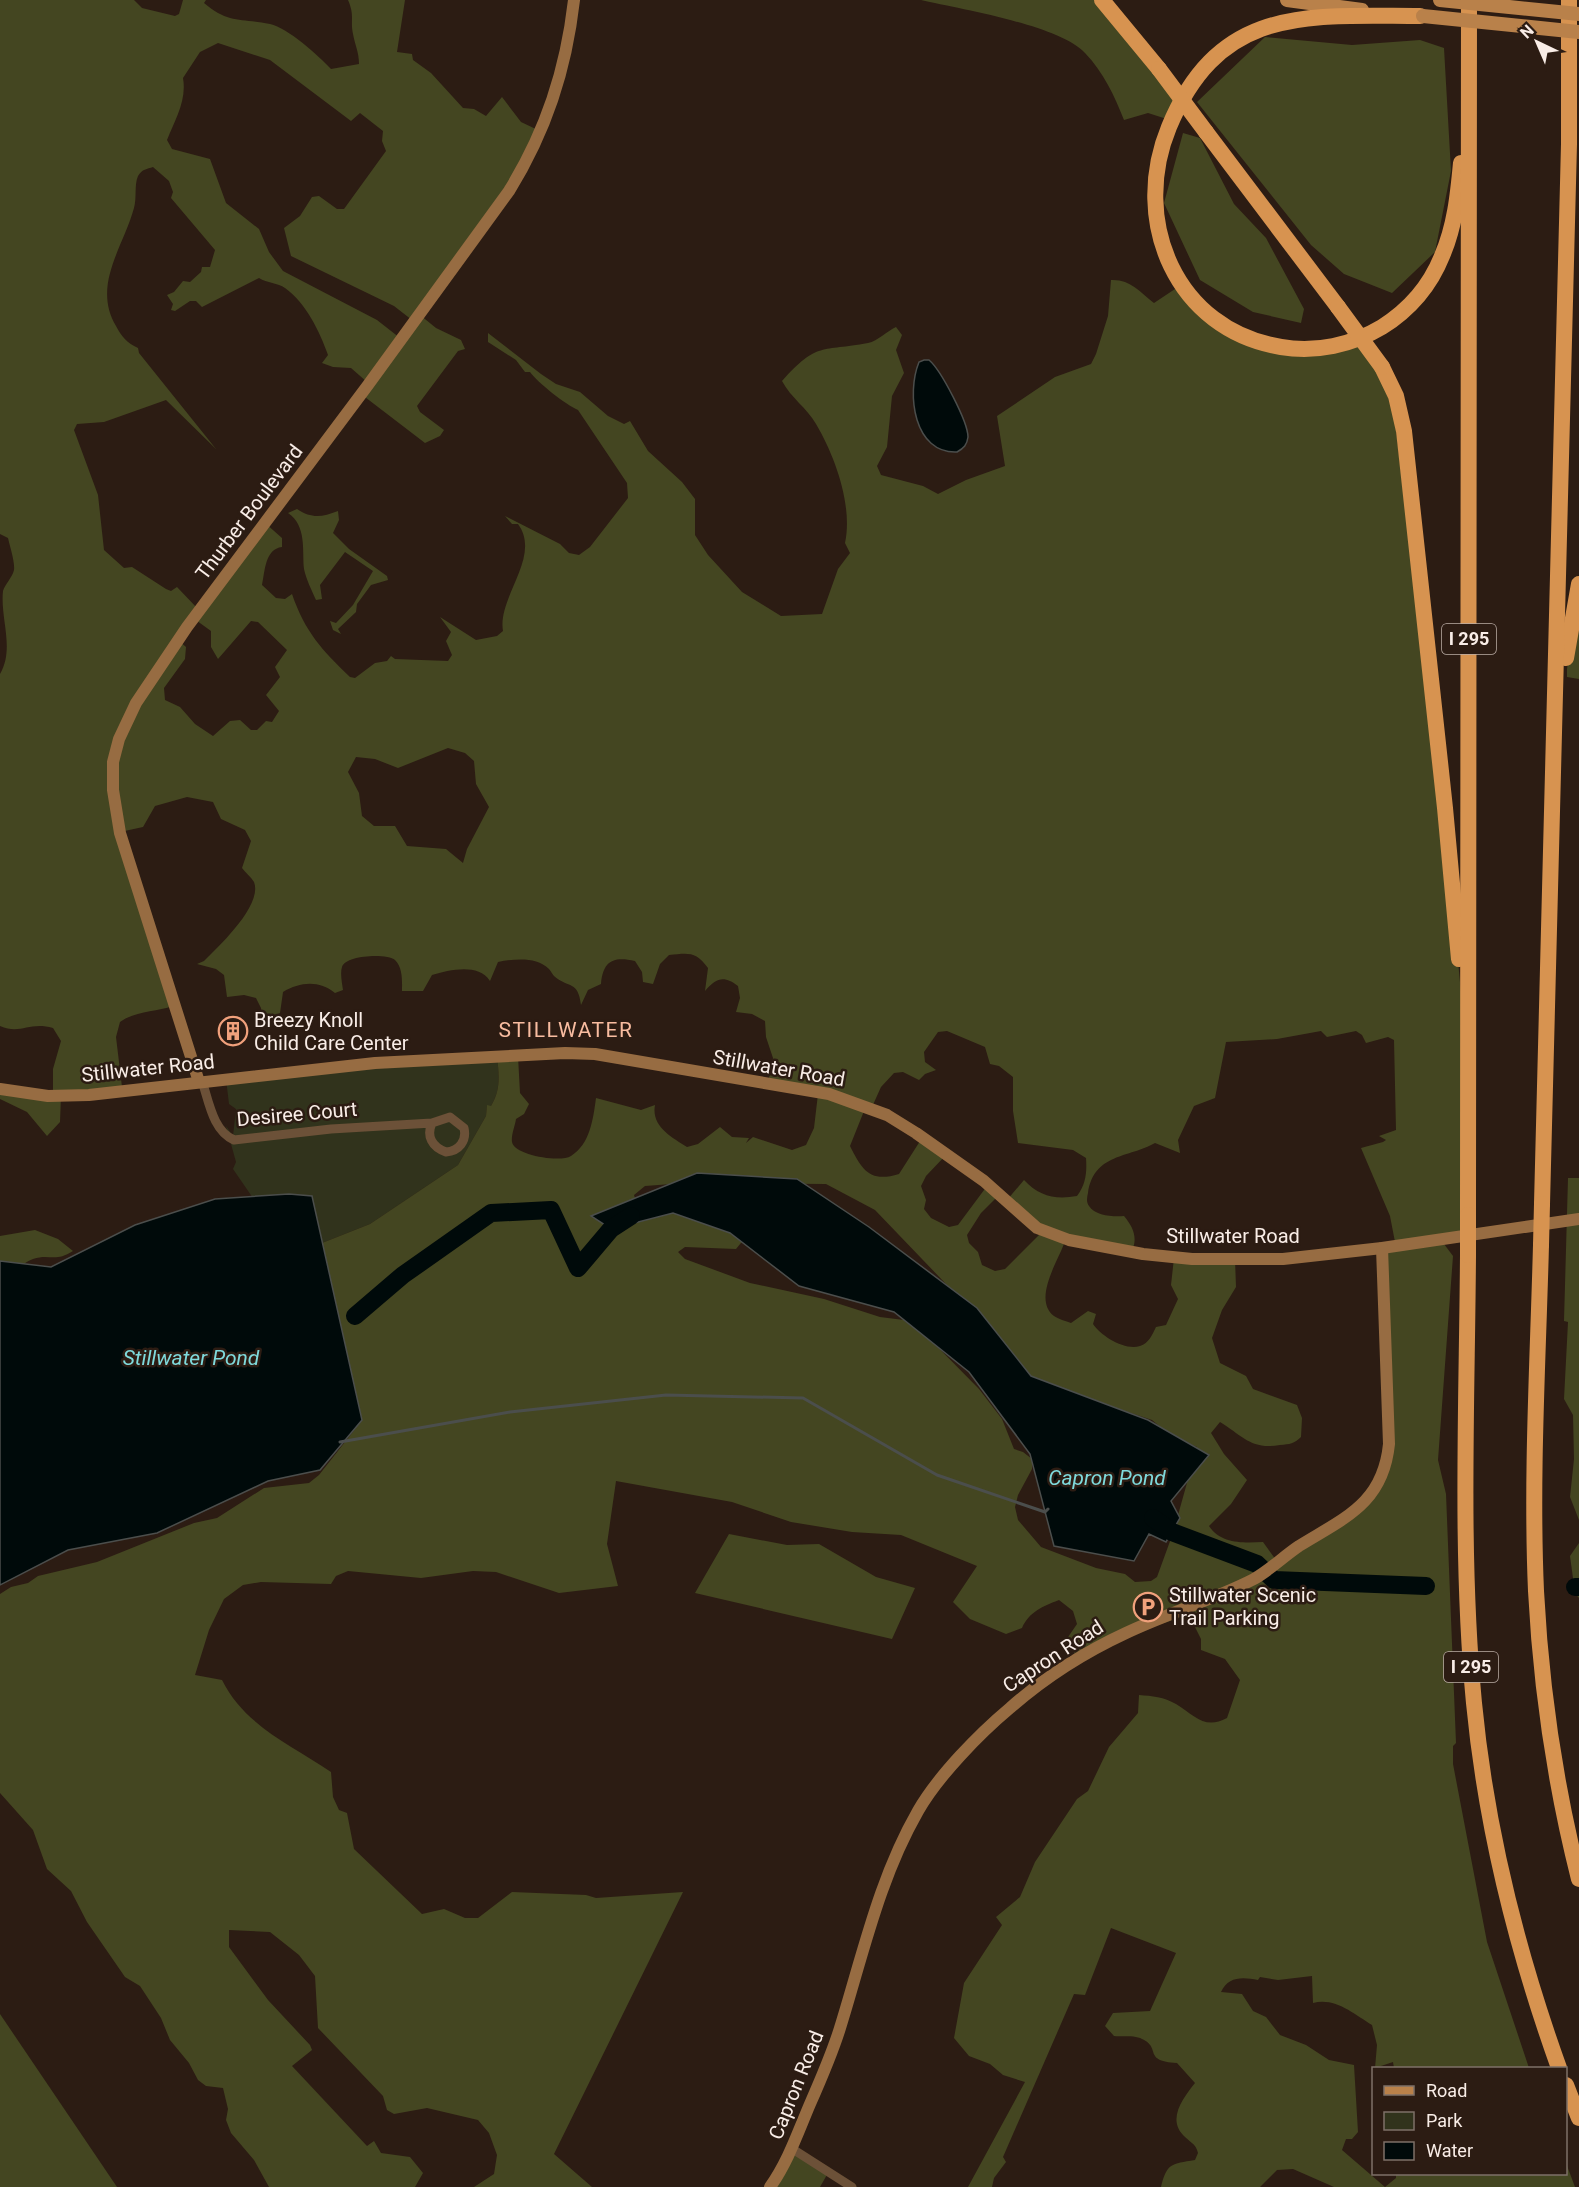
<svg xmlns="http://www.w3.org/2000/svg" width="1579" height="2187" font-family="Roboto,sans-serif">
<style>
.green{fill:#31331c}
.forest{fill:#444621;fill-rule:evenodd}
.water{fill:#000a0a;stroke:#4b4e4c;stroke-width:1.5}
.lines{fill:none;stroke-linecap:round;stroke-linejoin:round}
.stream{stroke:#4b4e4c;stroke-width:3}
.river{stroke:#000a0a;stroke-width:18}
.street{stroke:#6c5138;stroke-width:9}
.secondary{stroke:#976c42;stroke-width:12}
.primary{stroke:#b9814a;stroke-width:14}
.highway{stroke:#d79350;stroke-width:16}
.primary-bridge{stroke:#b9814a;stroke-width:14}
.highway-bridge{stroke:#d79350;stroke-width:16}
.labels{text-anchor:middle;stroke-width:5;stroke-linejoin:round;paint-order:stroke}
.shield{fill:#2c1c13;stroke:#bcaea7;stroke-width:1.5}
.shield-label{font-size:18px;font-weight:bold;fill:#f9ede7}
.street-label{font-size:20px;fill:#f9ede7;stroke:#2c1c13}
.poi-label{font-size:20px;fill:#f9ede7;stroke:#2c1c13;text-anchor:start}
.neighbourhood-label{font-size:21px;letter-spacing:1.5px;fill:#f8bca0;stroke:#2c1c13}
.water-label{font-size:21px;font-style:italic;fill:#7fdadc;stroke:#2c1c13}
</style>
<rect width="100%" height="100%" fill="#2c1c13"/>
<path class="green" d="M497 1056C499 1075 501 1090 491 1106H487L486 1116 458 1165 370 1224 322 1243 255 1201 233 1169 236 1162 226 1126 233 1136 236 1109 229 1104 226 1079Z"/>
<g class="forest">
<path d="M0 0H134L142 8 175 16 179 14 183 0H206L204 3C229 24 240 18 270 24 288 28 318 55 331 69L359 64C359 52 355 45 353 34 350 20 355 16 348 0H405L397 52 412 54 413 60 431 73 463 108 474 109 486 116 502 97 521 122 540 131 534 144 420 315 436 328 461 340 465 349 458 351 417 406 420 412 444 430 440 436 425 443 361 394 367 382 351 368 333 367 322 363 328 355C320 332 306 303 285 288 278 283 267 283 259 278L202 307 196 301H190L175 311 171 310 173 304 167 295 174 292 183 281 190 282 201 272 202 267H210L215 250 171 198 173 192 169 181 153 167C147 169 142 169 138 176 134 185 137 198 134 208 123 248 92 285 116 326 122 337 127 343 138 348L139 353 216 449 166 400 104 422 77 424 74 430 98 495 104 550 124 568 132 567 166 589 171 591 177 587 198 609 265 523 282 538V547C265 549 265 571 262 585L276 598 285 599 292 594C305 632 322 650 350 677L355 678 375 663 387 661 391 656 395 659 448 661 452 655 446 641 451 632 440 617 476 640 497 636 503 631C497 597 542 557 518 524H512L505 516 560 544 569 553 579 555 590 547 628 498 627 483 578 410C566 405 537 382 530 372H525L516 360 488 342V333L541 374 556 384 580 392 608 416 624 424 630 421 648 451 682 482 695 499V535L708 555 742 592 781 616 822 614 838 569 850 553 845 543C853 506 835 456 816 424 807 408 791 398 782 381 818 341 821 352 868 343 878 341 887 331 896 327L902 335 896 350 904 373 892 396 887 447 877 466 881 475 923 486 938 494 966 480 1005 466 997 416 1055 377 1091 364 1096 354 1108 316 1111 280C1130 279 1140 292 1154 303L1181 285 1252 342 1361 341 1390 378 1457 950 1464 1025 1467 1232 1441 1240 1453 1256 1438 1460 1446 1494 1456 1743 1453 1746V1764L1487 1942 1529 2068H1394L1393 2062 1375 2068 1377 2045 1372 2025C1354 2014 1335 1997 1313 2003L1312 1976 1278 1980 1260 1977 1258 1980C1243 1977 1228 1976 1221 1992L1242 1994 1253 2011 1266 2017 1280 2035 1306 2045 1329 2060 1354 2065 1358 2132 1352 2139H1346L1342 2150 1385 2187 1396 2178V2174H1566V2163L1575 2187H1334L1293 2169 1277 2170 1260 2187H1161C1167 2163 1171 2164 1195 2160L1198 2153C1196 2143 1189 2142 1183 2135 1167 2118 1184 2097 1195 2083L1177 2063C1142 2061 1162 2048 1142 2039 1135 2035 1122 2037 1114 2036L1105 2026 1113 2013 1150 2011 1176 1953 1111 1928 1085 1995 1074 1994 1003 2157 1006 2162 994 2178 992 2187H968L1025 2082 1003 2075 990 2064 969 2056 954 2038 964 1983 1002 1925 996 1917 1020 1897 1035 1862 1077 1799 1088 1791 1109 1747 1138 1713 1139 1695C1152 1696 1164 1697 1176 1704 1195 1716 1205 1730 1227 1718L1240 1680 1225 1659 1201 1650V1639L1189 1615 1142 1630 1080 1662 1066 1640 1077 1624 1073 1611 1059 1600C1043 1606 1029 1612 1022 1628L1006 1634 970 1619 953 1602 977 1566 901 1535 852 1532 791 1522 732 1502 616 1481 607 1544 618 1586 559 1593 496 1572 473 1571 421 1578 348 1571 336 1576 331 1584 261 1582 243 1585 224 1599 209 1630 195 1675 222 1680C245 1726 290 1744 331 1772L333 1797 339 1810 347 1813 354 1849 422 1914 444 1909 465 1918H478L512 1892 586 1895 596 1898 683 1892 554 2154 592 2187H474L494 2174 497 2155 489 2133 478 2120 427 2108 394 2114 387 2110 383 2096 318 2028 315 1976 299 1955 270 1932 229 1930V1947L268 2000 310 2045 312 2050 292 2066 367 2146 374 2141 381 2153 410 2157 423 2173 415 2187H269L254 2160 231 2133 226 2120 228 2109 223 2088 206 2086 198 2080 189 2063 170 2040 161 2018 140 1986 125 1977 87 1922 71 1891 47 1869 33 1830 0 1793V1594L11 1587 28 1583 38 1576 97 1562 194 1523 217 1518 264 1488 309 1483 319 1475 356 1428 358 1408 322 1243 370 1224 458 1165 486 1116 487 1105 491 1106C501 1090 499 1075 497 1056H518L520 1093 529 1104 524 1114 516 1119C515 1126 511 1135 512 1142 514 1155 560 1163 571 1156 590 1144 593 1120 596 1098L641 1110 655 1105C651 1126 671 1137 687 1147L698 1144 720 1127 732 1137 749 1138 746 1143 753 1137 792 1150 806 1145 814 1128 818 1094 768 1083 773 1058 766 1037 765 1021 752 1014 736 1012 740 998 738 986C724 975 716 978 705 991L708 968C696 951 688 953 669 955L660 964 653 984 643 982 642 972 635 961C613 956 603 961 601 984L588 990 581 1005C578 980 569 989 554 976 552 974 551 971 549 969 536 956 514 959 498 962L490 981C478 963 450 970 432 975L423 991H402C402 981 403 968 395 960 387 953 345 955 342 967 340 973 342 983 343 990L335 993C319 980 300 982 283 992L280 1013 267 1021 262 1019 261 1008 256 998 244 995 227 997 224 975 216 969 197 964 204 961C219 946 263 905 254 882 251 877 245 872 242 868L251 841 245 830 221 819 213 802 187 797 155 806 143 827 120 832 173 1006C156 1012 135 1011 120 1022L116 1037 122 1087 61 1095 60 1122 47 1136 27 1112 0 1099V1089L53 1094V1069L61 1041 53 1028C29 1021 21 1035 0 1026V674C15 648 0 619 3 591 5 584 12 578 14 570 15 562 10 547 8 538L0 534ZM218 43 270 60 351 121 360 113 383 131 382 141 386 151 344 209H337L319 196 312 197 300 216 284 228 291 256 394 306 412 320 400 338 377 320 283 271 269 252 259 229 226 203 210 159 172 149 167 140C175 120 187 100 183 78L200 52ZM193 618 211 631V647L218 659 251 621 258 622 287 650 275 667 280 677 266 695 279 711 272 722 266 721 257 730H251L240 720 230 721 213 736 195 724 180 707 165 700 164 688 185 659 186 647 178 640ZM448 748 465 753 474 761 476 784 489 807 467 849 463 863 446 849 407 846 395 826H374L362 816 359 793 348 772 356 757 375 759 398 768ZM947 1031 985 1047 990 1064 999 1066 1013 1077V1111L1018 1143 1073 1150 1086 1158C1087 1172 1086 1184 1077 1196 1055 1200 1039 1196 1024 1180L1007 1200 1042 1232 1005 1269 995 1271 982 1265 978 1252 969 1243 967 1235 981 1213 999 1195 987 1186 958 1225 949 1227 931 1218 924 1209 926 1200 921 1186 926 1176 945 1156 922 1138 899 1174C870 1183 862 1170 850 1146L864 1111 872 1107 881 1087 894 1073 903 1072 919 1080 925 1074 936 1070 925 1062 924 1052 938 1032ZM1321 1031 1327 1037 1356 1031 1362 1035 1366 1043 1388 1037 1394 1040 1396 1130 1379 1136 1386 1140 1383 1142 1361 1148 1390 1216 1395 1242 1388 1250 1383 1469 1348 1515 1276 1560 1263 1542C1243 1543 1221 1544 1209 1526L1231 1504 1247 1480 1224 1454 1211 1433 1220 1422C1243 1436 1251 1450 1280 1445 1290 1444 1294 1444 1301 1437L1302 1418 1297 1405 1253 1389 1246 1376 1220 1363 1212 1338 1222 1310 1236 1287 1235 1259 1174 1258 1171 1285 1178 1299 1166 1325 1156 1327C1152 1335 1149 1343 1140 1346 1125 1351 1101 1336 1093 1324L1096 1314 1088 1311 1071 1323C1066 1321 1058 1319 1054 1316 1032 1299 1059 1260 1065 1241L1132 1251C1138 1237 1133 1227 1124 1216 1114 1217 1095 1216 1089 1206 1086 1202 1087 1197 1088 1193 1094 1153 1129 1158 1155 1143L1180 1153 1178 1140 1194 1106 1215 1098 1226 1042 1277 1039ZM685 1183 826 1184 875 1210 1016 1357 1045 1410 1128 1412 1152 1420 1169 1434 1197 1447 1173 1533 1157 1577 1151 1581 1135 1582 1125 1574 1096 1568 1041 1547 1018 1520 1015 1507 1018 1495 1032 1469V1459L1023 1452 1014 1449 1002 1419 979 1389 916 1325 904 1320 880 1317 824 1299 750 1283 685 1259 678 1252 685 1247 736 1249 745 1238 692 1218 636 1202 634 1195 645 1186Z"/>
<path d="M921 0H1098L1182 102 1173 121 1148 113 1124 120C1114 95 1104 73 1085 53 1059 25 960 9 921 0Z"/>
<path d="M1265 37 1352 45 1420 40 1444 48 1451 171 1435 252 1392 293 1344 274 1311 245 1197 102Z"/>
<path d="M1183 133 1200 138 1234 204 1266 238 1304 309 1301 323 1253 312 1200 280 1164 203Z"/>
<path d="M297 509C312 519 322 517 338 511L339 520 333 533 349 549 387 576 388 580 371 585 357 604 356 612 338 629 341 634 333 630 330 621 336 623 353 605 373 571 345 552 320 585 322 599 316 600C312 591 306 579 304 569 302 550 307 526 288 513Z"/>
<path d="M1579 587V679L1567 677V669Z"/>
<path d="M1568 1178H1579V1520L1570 1497 1574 1459 1573 1415 1564 1399 1568 1322 1564 1321Z"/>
<path d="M35 1230 58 1239 73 1251C54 1263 50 1253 33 1259 19 1264 21 1272 0 1276V1236Z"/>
<path d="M729 1534 787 1545 819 1544 876 1577 915 1588 892 1639 695 1593Z"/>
<path d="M1579 1543V1598L1575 1593 1570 1556Z"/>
<path d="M0 2014 117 2187H0Z"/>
<path d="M790 2150 828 2173 820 2187H768Z"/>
</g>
<g class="water">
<path d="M924 360H929C941 370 968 422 968 437 967 445 964 448 957 452 914 454 906 394 919 362Z"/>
<path d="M697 1173 797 1179 869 1227 977 1308 1031 1376 1148 1420 1209 1455 1171 1501 1180 1518 1166 1542 1149 1534 1134 1561 1054 1546 1030 1454 969 1372 894 1312 799 1286 730 1233 673 1213 611 1229 591 1216Z"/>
<path d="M289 1194 312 1196 362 1420 320 1470 268 1481 157 1533 68 1550 0 1585V1261L51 1267 135 1225 215 1199Z"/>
</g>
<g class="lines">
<path class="stream" d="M340 1442 510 1412 666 1395 803 1398 937 1475 1045 1512 1048 1509"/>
<g class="river">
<path d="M355 1316 403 1275 491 1213 551 1210 578 1268 611 1229 631 1216"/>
<path d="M1153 1518 1172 1532 1257 1564 1274 1580 1426 1586"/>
<path d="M1575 1587H1579"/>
</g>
<g class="street">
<path d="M202 1081C209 1102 213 1131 234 1140L331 1129 432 1123 450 1117 464 1128C467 1141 459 1151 446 1152 432 1147 426 1136 432 1123"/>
<path d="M791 2148 852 2187"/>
</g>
<g class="secondary">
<path d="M199 1082 120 833 113 790V762L119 739 136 703 187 627 368 385 509 191C546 131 566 70 574 0"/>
<path d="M0 1089 48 1096 89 1095 375 1063 565 1053 595 1054 829 1094 887 1115 916 1133 984 1181 1037 1228 1069 1240 1143 1254 1192 1259H1283L1382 1248 1579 1219"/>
<path d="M770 2187C788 2162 798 2132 810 2104 821 2079 832 2054 840 2028 863 1954 879 1879 918 1811 938 1776 979 1734 1010 1708 1043 1679 1085 1652 1126 1633 1168 1613 1213 1600 1254 1579 1270 1570 1284 1556 1299 1546 1344 1518 1383 1504 1389 1444L1382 1248"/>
</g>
<path class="primary" d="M1287 0 1362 10"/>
<g class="highway">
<path d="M1102 0 1159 69"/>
<path d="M1420 16C1309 16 1220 4 1169 127 1130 221 1176 330 1281 347 1316 353 1352 345 1382 327 1409 310 1430 286 1442 256 1455 226 1458 195 1461 163"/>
<path d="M1206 132 1338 307"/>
<path d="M1382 367 1396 396 1404 431 1445 808 1459 959"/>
<path d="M1566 658 1579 584"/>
<path d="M1542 1204 1569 144V0"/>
<path d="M1468 1215 1469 0"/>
<path d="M1541 1245C1538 1360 1531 1476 1536 1591 1541 1688 1555 1784 1579 1879"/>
<path d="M1468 1255C1467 1404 1460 1555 1474 1703 1486 1828 1517 1951 1559 2068"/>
<path d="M1566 2085 1579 2118"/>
</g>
<g class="primary-bridge">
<path d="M1440 0 1579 14"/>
<path d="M1423 16 1579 32"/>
</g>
<g class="highway-bridge">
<path d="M1159 69 1206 132"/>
<path d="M1338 307 1382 367"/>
<path d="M1541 1245 1542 1204"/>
<path d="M1468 1255V1215"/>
</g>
</g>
<defs>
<g id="building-ring" transform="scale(1.5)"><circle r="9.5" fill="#2c1c13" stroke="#f1a17c" stroke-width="1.5"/><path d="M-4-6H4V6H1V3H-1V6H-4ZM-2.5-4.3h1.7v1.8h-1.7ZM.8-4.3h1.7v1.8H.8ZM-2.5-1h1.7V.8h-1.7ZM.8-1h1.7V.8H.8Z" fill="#f1a17c"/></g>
<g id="parking-ring" transform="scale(1.5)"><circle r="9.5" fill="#2c1c13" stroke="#f1a17c" stroke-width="1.5"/><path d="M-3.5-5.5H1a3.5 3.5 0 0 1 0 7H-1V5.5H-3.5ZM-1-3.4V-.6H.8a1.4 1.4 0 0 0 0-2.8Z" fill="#f1a17c"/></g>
</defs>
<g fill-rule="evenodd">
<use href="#building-ring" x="233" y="1031"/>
<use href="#parking-ring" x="1148" y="1607"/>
</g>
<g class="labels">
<g class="shield">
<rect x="1442" y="624" width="54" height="30" rx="4.5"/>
<rect x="1444" y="1652" width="54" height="30" rx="4.5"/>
</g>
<g class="shield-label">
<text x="1469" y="645">I 295</text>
<text x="1471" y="1673">I 295</text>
</g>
<g class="street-label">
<text transform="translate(249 512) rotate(-53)" y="7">Thurber Boulevard</text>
<text transform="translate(148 1068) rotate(-6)" y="7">Stillwater Road</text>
<text transform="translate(779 1068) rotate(10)" y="7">Stillwater Road</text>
<text transform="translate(297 1114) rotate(-5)" y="7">Desiree Court</text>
<text x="1233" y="1243">Stillwater Road</text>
<text transform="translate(1053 1656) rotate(-33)" y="7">Capron Road</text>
<text transform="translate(796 2085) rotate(-68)" y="7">Capron Road</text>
</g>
<g class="poi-label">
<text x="254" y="1027">Breezy Knoll<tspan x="254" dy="23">Child Care Center</tspan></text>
<text x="1169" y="1602">Stillwater Scenic<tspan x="1169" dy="23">Trail Parking</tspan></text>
</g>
<g class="neighbourhood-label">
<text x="566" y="1037">STILLWATER</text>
</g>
<g class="water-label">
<text x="191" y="1365">Stillwater Pond</text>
<text x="1107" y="1485">Capron Pond</text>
</g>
</g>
<rect x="1372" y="2067" width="195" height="108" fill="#2c1c13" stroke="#7e7068" stroke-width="1.5"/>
<rect x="1384" y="2086" width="30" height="9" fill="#b9814a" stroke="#7e7068" stroke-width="1.5"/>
<text x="1426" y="2097" font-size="18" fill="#f9ede7">Road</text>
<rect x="1384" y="2112" width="30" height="18" fill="#31331c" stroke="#7e7068" stroke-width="1.5"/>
<text x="1426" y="2127" font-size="18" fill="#f9ede7">Park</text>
<rect x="1384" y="2142" width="30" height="18" fill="#000a0a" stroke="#7e7068" stroke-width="1.5"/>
<text x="1426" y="2157" font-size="18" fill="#f9ede7">Water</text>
<g transform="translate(1537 42) rotate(316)" stroke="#2c1c13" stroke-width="4.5" paint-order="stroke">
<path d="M0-4.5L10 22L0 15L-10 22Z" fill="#f9ede7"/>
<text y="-9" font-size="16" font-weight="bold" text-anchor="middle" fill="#f9ede7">N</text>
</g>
</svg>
